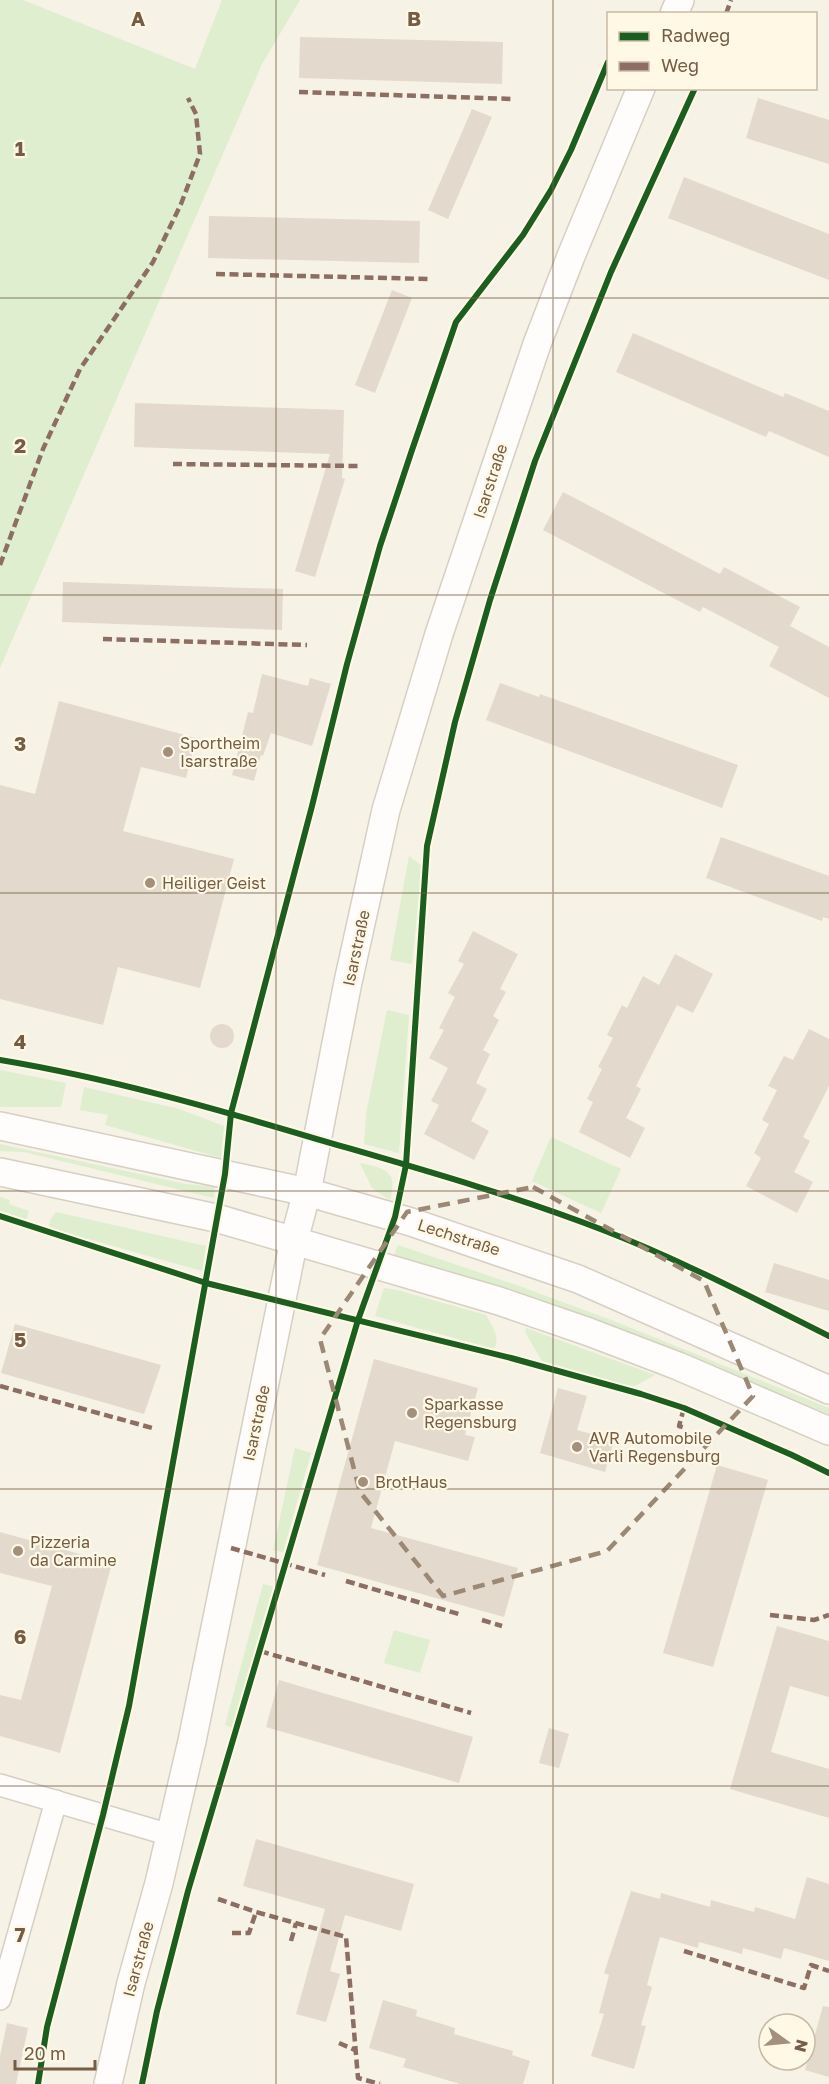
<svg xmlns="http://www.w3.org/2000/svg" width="829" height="2084" font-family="'Golos Text',sans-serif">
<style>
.green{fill:#deeecf}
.building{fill:#e3dacd}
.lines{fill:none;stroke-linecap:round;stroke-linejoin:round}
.minor-casing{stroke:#d7cfc3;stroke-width:24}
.tertiary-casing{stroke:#d7cfc3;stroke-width:30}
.minor{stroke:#fefdfb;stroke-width:21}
.tertiary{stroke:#fefdfb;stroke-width:27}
.quiet{stroke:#8d6e63;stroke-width:4.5;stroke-dasharray:9 4.5;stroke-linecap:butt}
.cycleway-casing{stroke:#fff8e5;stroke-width:10}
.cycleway{stroke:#1b5e20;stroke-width:6}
.marked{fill:none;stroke:#9b8875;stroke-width:4.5;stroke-dasharray:12 8;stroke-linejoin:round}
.grid{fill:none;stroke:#745c45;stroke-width:1.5;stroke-opacity:0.55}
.poi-dot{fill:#a2907d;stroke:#fff8e5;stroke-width:2}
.labels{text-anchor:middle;stroke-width:4.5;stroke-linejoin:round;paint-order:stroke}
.street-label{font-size:16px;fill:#745c45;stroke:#fff8e5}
.poi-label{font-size:16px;fill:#745c45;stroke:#fff8e5;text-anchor:start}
.grid-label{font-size:20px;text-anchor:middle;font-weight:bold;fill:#745c45;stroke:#fff8e5;stroke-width:4.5;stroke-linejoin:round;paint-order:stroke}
</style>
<rect width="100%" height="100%" fill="#f6f2e5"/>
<g class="green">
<path d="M0 0H23L195 69 222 0H300L262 64 0 668Z"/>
<path d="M409 856 422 866 412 964 390 960Z"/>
<path d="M387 1010 409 1015 399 1153 364 1144 366 1114Z"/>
<path d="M0 1070 66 1083 61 1107H0Z"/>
<path d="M84 1087 179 1109 224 1126 221 1158 105 1125 108 1115 80 1110Z"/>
<path d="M551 1137 621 1169 601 1213 532 1181Z"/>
<path d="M0 1144 186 1184 215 1187 214 1198 24 1152 0 1151Z"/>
<path d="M360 1163C384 1168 399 1171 390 1200L372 1188Z"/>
<path d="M0 1197 10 1200 9 1204 29 1211 26 1220 0 1211Z"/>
<path d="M56 1212 206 1246 202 1271 49 1228 50 1220Z"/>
<path d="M398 1245 522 1287 619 1323 829 1408V1414L594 1320 521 1294 394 1255Z"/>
<path d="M384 1288 397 1290 486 1315C492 1326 501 1338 494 1349L375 1316Z"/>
<path d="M526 1328 655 1375 635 1386 622 1384 542 1361 525 1332Z"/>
<path d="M295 1448 311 1453 283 1552 273 1550Z"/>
<path d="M263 1584 273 1587 232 1728 225 1725Z"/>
<path d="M394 1630 430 1640 420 1673 384 1663Z"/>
</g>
<g class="building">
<path d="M300 37 503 42 502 84 299 78Z"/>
<path d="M758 98 829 120V164L746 138Z"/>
<path d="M472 109 492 117 448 219 428 210Z"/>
<path d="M684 177 829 234V280L668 218Z"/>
<path d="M209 216 420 221 419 263 208 258Z"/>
<path d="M392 290 412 298 375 393 355 385Z"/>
<path d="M633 333 783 397 785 393 829 411V457L769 431 766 437 616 372Z"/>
<path d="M135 403 344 410 342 478 345 479 315 577 295 571 330 454 134 447Z"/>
<path d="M563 492 720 574 724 567 800 607 790 626 829 647V698L769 666 779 647 703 607 700 612 543 530Z"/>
<path d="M63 582 283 589 282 630 62 622Z"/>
<path d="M262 674 308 686 310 678 331 684 312 746 271 733 263 756 261 755 254 781 232 775 248 712 253 713Z"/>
<path d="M500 683 539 697 540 694 738 765 722 808 486 720Z"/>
<path d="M59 701 196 738 186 778 141 767 123 831 234 859 200 988 118 967 103 1025 0 999V785L35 794Z"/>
<path d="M721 837 829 876V919L823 917 822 921 706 878Z"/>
<path d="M473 931 518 954 500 989 506 992 493 1016 499 1020 483 1050 490 1054 476 1083 487 1089 471 1121 489 1131 474 1160 424 1134 439 1105 431 1101 448 1068 429 1058 444 1030 439 1028 455 997 448 993 464 964 458 961Z"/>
<path d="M675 954 713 974 693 1013 677 1005 636 1086 641 1089 626 1118 645 1128 630 1158 579 1132 593 1102 587 1099 602 1069 598 1067 613 1038 607 1035 622 1005 627 1008 643 976 659 985Z"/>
<circle cx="222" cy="1036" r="12"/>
<path d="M809 1029 829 1039V1086L803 1137 810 1141 794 1172 813 1182 797 1213 746 1186 761 1158 754 1153 769 1124 762 1120 777 1090 768 1086 784 1056 793 1060Z"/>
<path d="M774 1263 829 1280V1311L765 1292Z"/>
<path d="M15 1324 161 1365 144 1414 1 1373Z"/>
<path d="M374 1359 478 1388 465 1435 475 1437 468 1461 395 1441 371 1528 518 1568 504 1617 317 1565Z"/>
<path d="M558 1388 587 1396 577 1430 614 1440 605 1472 540 1453Z"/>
<path d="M717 1465 768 1480 713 1667 663 1653Z"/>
<path d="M0 1532 112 1563 60 1753 0 1736V1695L21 1700 52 1586 0 1573Z"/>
<path d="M777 1626 829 1641V1697L790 1686 771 1752 829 1769V1818L730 1789Z"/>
<path d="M279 1680 473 1737 459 1783 266 1727Z"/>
<path d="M549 1728 569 1734 559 1768 539 1763Z"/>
<path d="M256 1839 414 1884 401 1931 345 1915 330 1971 340 1974 326 2022 296 2014 325 1909 243 1886Z"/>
<path d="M807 1877 829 1884V1961L784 1948 781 1959 743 1948 742 1954 699 1942 698 1948 660 1937 647 1985 652 1987 641 2025 646 2026 634 2069 591 2056 604 2014 599 2013 609 1975 604 1973 631 1891 660 1899 661 1893 710 1907 711 1900 754 1912 755 1907 795 1919Z"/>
<path d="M383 2000 417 2010 416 2016 455 2028 454 2034 513 2051 512 2055 530 2061 523 2084H460L403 2067 406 2059 369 2048Z"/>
<path d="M823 2006 829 2007V2077L805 2070Z"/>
<path d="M7 2023 28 2028 16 2084H0V2056Z"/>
</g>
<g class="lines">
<g class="minor-casing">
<g id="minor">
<path d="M0 1785 170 1835"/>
<path d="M0 1999 56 1801"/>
</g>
</g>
<g class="tertiary-casing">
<g id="tertiary">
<path d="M674 14 680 0"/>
<path d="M0 1126 307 1192 411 1222 578 1279 829 1390"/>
<path d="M0 1172 216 1218 499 1301 589 1332 678 1366 829 1431"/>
<path d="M108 2084 131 1983 159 1883 192 1741 294 1240 307 1192 348 982 386 810 439 634 537 344 571 256 641 88"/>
</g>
</g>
<use href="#minor" class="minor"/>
<use href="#tertiary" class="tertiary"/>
<g class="quiet">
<path d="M726 14 731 0"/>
<path d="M299 92 513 99"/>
<path d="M216 274 430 279"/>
<path d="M173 464 359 466"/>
<path d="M0 565 43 449 80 369 153 262 181 204 200 154 196 114 188 98"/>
<path d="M103 639 307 645"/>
<path d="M0 1386 156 1429"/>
<path d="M684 1408 679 1426 686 1428"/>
<path d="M231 1548 325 1575"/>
<path d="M346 1581 462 1615"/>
<path d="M770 1615 814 1620 829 1615"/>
<path d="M482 1620 502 1626"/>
<path d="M260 1651 471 1713"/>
<path d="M218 1899 256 1912 346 1937 358 2078 380 2084"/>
<path d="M232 1933H249L256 1912"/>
<path d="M291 1941 296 1923"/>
<path d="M684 1951 804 1988 811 1965 829 1971"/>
<path d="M339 2043 355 2050"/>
</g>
<g class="cycleway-casing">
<g id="cycleway">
<path d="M0 1060C108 1078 213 1108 317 1139 413 1167 510 1194 603 1230 681 1260 755 1299 829 1336"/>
<path d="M0 1216 206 1283 511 1358 641 1394 684 1408 792 1455 829 1473"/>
<path d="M38 2084 47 2027 103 1815 129 1706 225 1174 231 1113 312 806 347 664 380 546 411 453 456 322 523 235 551 190 571 150 608 62"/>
<path d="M142 2084 157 2011 188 1891 358 1320 395 1217 406 1165 427 846 455 722 490 600 535 461 611 272 695 88"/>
</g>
</g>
<use href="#cycleway" class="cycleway"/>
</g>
<path class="marked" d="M533 1187 704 1281 753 1396 607 1551 443 1596 360 1492 320 1339 407 1212Z"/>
<path class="grid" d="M276 0V2084M553 0V2084M0 298H829M0 595H829M0 893H829M0 1191H829M0 1489H829M0 1786H829"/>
<g class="poi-dot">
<circle cx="168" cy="752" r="6"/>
<circle cx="150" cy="883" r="6"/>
<circle cx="412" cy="1413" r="6"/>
<circle cx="577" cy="1447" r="6"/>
<circle cx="363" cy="1482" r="6"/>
<circle cx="18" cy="1551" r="6"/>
</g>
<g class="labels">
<g class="street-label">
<text transform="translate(490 481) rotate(-72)" y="6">Isarstraße</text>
<text transform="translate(356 948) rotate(-78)" y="6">Isarstraße</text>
<text transform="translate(459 1237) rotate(18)" y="6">Lechstraße</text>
<text transform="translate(256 1423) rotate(-78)" y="6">Isarstraße</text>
<text transform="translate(138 1959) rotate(-75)" y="6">Isarstraße</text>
</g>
<g class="poi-label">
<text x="180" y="749">Sportheim<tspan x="180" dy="18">Isarstraße</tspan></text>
<text x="162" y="889">Heiliger Geist</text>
<text x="424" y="1410">Sparkasse<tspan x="424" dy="18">Regensburg</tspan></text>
<text x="589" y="1444">AVR Automobile<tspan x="589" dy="18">Varli Regensburg</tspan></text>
<text x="375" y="1488">BrotHaus</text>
<text x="30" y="1548">Pizzeria<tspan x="30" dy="18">da Carmine</tspan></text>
</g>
</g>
<g class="grid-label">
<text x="138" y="26">A</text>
<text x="414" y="26">B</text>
<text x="20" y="156">1</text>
<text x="20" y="453">2</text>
<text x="20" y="751">3</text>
<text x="20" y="1049">4</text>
<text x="20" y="1347">5</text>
<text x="20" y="1644">6</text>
<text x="20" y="1942">7</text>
</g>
<rect x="607" y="12" width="210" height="78" fill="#fff8e5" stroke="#c7baa5" stroke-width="1.5"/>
<rect x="619" y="32" width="30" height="9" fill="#1b5e20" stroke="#c7baa5" stroke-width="1.5"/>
<text x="661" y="42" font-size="18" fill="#745c45">Radweg</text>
<rect x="619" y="62" width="30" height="9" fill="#8d6e63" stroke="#c7baa5" stroke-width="1.5"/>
<text x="661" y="72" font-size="18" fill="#745c45">Weg</text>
<g transform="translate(787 2042) rotate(105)"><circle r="28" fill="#fff8e5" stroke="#c7baa5" stroke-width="1.5"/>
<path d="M0-4.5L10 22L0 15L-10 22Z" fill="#a2907d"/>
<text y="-9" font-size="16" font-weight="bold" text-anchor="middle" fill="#745c45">N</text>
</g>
<path d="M15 2060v9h80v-9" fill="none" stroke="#745c45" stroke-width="3"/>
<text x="24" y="2060" font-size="18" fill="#745c45" stroke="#fff8e5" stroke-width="4.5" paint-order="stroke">20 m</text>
</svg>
